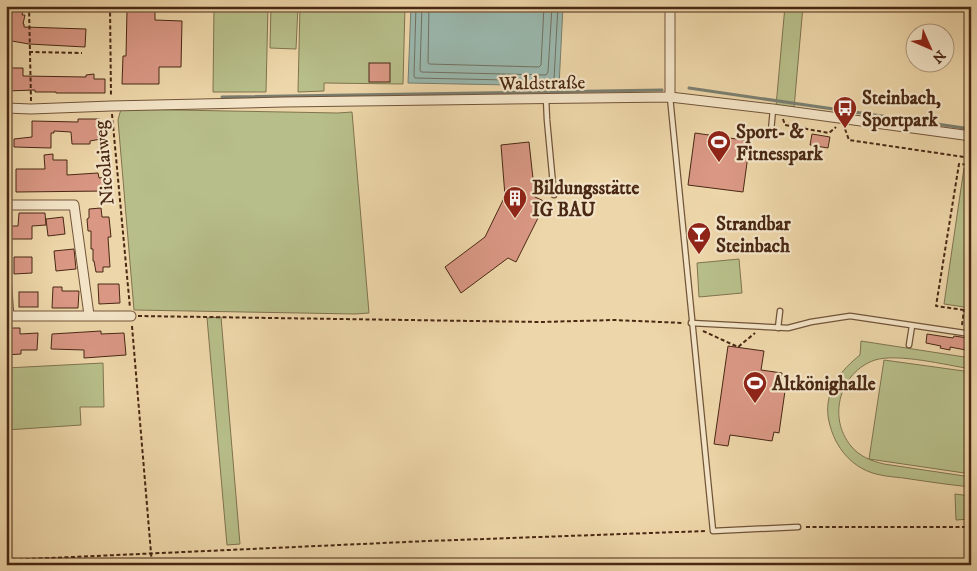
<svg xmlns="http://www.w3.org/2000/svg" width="977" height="571" font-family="'IM FELL DW Pica',serif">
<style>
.green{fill:#b7be89;stroke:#80734e}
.water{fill:#9ab8ae;stroke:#7a7e70}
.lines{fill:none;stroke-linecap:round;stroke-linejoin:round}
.shore{stroke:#727061;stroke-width:1}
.stream{stroke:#7a7e70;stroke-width:3}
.building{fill:#d99784;stroke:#492814}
.service-casing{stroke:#725439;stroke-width:7}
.minor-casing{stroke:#725439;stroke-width:11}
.path{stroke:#492814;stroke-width:2;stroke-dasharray:4 2.5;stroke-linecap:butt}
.service{stroke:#f3e4c7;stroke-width:4.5}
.minor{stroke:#f3e4c7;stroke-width:9}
.labels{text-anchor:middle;stroke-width:4.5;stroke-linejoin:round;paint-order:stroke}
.street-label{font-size:19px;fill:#492814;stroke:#f3e4c7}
.poi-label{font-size:19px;font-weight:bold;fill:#492814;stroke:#f3e4c7;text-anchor:start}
</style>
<rect width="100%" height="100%" fill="#edd6a9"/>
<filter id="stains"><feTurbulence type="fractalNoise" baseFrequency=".004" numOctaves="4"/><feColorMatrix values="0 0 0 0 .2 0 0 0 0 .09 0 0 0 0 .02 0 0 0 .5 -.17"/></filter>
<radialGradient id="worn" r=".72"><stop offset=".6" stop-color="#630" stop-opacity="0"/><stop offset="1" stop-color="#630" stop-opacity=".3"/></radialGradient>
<g class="green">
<path d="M214 6H268L266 92H213Z"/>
<path d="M271 6H298L296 49 270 48Z"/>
<path d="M300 6H405L403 84 324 83V91L298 92Z"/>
<path d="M785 6H803L794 108 776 106Z"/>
<path d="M121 109 338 113 352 112 369 313 355 314 134 310 118 120Z"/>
<path d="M964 168 971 169V308L944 304Z"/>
<path d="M739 259 742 293 699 297 697 263Z"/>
<path d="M221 317 240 544 227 545 207 318Z"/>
<path d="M861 341 971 358V369C946 365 898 353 875 360 840 372 827 417 851 446 859 456 871 461 884 464L971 477V487C951 485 930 482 910 479 899 477 887 477 876 474 849 467 832 443 828 416 825 390 841 370 860 355Z"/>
<path d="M884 360 971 372V474L869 459Z"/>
<path d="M103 363 104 407H80L81 425 6 430V368Z"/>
<path d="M955 494 971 496V519L956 520Z"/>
</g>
<path class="water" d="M411 6H563L559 86 408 83Z"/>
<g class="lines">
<g class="shore">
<path d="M416 6 414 76 415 78 552 81 554 79 558 6"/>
<path d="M422 6 420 70 421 72 546 75 548 72 552 6"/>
<path d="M429 6 428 62 429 64 539 67 541 65 544 6"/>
</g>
<g class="stream">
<path d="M689 88 971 129"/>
<path d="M222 97 662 90"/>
</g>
</g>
<g class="building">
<path d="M6 6H24L22 15H25L23 24H24V27L86 29 85 47 29 44 6 40Z"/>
<path d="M127 10H155V20L182 21 181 67H159V84H122L123 56H126Z"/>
<rect x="369" y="63" width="21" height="19"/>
<path d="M6 68H23V76L86 77V75L94 74V79H105V93H56V92H35V90L6 91Z"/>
<path d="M78 119H100L101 139 90 141V144H72L71 132 54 131V133H51V148L14 147V139L32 137V121L78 122Z"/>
<path d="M695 133 750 141 743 192 688 185Z"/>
<path d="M812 134 830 137 828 148 810 145Z"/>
<path d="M529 142 535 197 546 202 516 262 508 258 461 293 445 267 485 237 505 196 501 145Z"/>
<path d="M53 154V160H67V175L98 173 99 178 106 177 107 191 16 192V169H45L44 155Z"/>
<path d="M101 208 102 217H109L111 237H108L110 267H103V272H96L94 261H93V249H91V231H88L87 219 89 218V209Z"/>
<path d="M19 213H45L46 225 32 226V239H11V226H18Z"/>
<path d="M63 217 65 234 48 236 46 219Z"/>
<path d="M74 249 76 269 56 271 54 251Z"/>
<path d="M14 257H32V273L14 274Z"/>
<path d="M98 284H119L120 303 99 304Z"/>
<path d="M53 287H62V291H79L78 308H52Z"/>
<rect x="19" y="292" width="19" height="15"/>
<path d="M6 328H20V334L38 333 37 350H21V354L6 355Z"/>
<path d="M101 331V334L124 333 126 355 84 358V350L51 349 52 334Z"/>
<path d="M927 334 953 338 954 336 968 338V340L971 341V351L950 347V350L940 348 941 346 926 343Z"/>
<path d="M728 346 764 351 761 370 782 373 780 390 785 391 779 433 774 432 772 441 730 435 728 446 714 444Z"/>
</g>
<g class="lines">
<g class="service-casing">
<g id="service">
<path d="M670 97 713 531 798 527"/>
<path d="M546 98 547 120 554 195"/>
<path d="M771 131 773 109"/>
<path d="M691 323 788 328 811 322 850 316 971 334"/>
<path d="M778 328 780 311"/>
<path d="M909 345 912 326"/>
</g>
</g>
<g class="minor-casing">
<g id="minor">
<path d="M670 97V6"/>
<path d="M6 108 31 109 111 106 284 102 670 97 773 109 971 136"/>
<path d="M6 205H74L89 315"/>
<path d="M6 278 9 316"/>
<path d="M6 316H131"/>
</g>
</g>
<g class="path">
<path d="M29 6 31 101"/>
<path d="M110 6 111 97"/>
<path d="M29 52 82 53"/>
<path d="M112 114 130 308"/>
<path d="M783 119 785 125 829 133 836 127"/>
<path d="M845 129 849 140 971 158"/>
<path d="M964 310 936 306 959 164 971 165"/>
<path d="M138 316 541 322 614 320 684 323"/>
<path d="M962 325 964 310 971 311"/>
<path d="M132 326 152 565"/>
<path d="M703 331 738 347 755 333"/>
<path d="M806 527H971"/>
<path d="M6 560 428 541 706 531"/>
</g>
<use href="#service" class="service"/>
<use href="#minor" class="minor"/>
</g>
<defs>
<g id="bus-pin" transform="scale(1.25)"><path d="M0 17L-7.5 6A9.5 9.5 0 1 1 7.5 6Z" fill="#8f2418" stroke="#f3e4c7"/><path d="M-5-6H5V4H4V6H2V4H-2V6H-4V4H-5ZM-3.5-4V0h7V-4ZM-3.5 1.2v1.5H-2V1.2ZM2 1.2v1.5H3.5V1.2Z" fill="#fff"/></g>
<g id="stadium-pin" transform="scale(1.25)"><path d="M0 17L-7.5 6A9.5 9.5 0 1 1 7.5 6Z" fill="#8f2418" stroke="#f3e4c7"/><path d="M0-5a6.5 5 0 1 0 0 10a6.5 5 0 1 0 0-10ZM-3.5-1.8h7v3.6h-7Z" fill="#fff"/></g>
<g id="building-pin" transform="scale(1.25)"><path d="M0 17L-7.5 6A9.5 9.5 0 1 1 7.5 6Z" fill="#8f2418" stroke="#f3e4c7"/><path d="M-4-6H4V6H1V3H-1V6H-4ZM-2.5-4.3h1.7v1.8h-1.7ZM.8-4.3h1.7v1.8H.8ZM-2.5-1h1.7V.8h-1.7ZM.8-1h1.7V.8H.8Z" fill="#fff"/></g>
<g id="bar-pin" transform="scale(1.25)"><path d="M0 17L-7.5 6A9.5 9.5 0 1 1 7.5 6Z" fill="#8f2418" stroke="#f3e4c7"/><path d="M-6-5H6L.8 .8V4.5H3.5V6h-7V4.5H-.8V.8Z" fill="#fff"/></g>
</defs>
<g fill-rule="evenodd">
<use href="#bus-pin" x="845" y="108"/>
<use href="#stadium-pin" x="719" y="142"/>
<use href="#building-pin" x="515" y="198"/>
<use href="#bar-pin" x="699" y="234"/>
<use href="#stadium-pin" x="755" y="383"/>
</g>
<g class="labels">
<g class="street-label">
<text transform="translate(542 82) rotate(-1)" y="7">Waldstraße</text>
<text transform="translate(103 163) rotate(-95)" y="7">Nicolaiweg</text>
</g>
<g class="poi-label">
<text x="862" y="104">Steinbach,<tspan x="862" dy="22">Sportpark</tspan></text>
<text x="736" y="138">Sport- &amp;<tspan x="736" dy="22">Fitnesspark</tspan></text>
<text x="532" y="194">Bildungsstätte<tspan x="532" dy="22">IG BAU</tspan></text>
<text x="716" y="230">Strandbar<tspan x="716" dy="22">Steinbach</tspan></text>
<text x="772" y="390">Altkönighalle</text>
</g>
</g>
<rect width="977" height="571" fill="none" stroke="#edd6a9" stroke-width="25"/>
<rect x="8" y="8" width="962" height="556" fill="none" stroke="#492814" stroke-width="2.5"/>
<rect x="12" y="12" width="952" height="546" fill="none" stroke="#492814"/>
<g transform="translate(930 48) rotate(135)"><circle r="24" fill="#f3e4c7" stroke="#af997f"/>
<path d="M0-4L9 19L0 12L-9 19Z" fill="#8f2418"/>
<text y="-8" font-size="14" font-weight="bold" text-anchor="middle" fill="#492814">N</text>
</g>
<rect width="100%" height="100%" filter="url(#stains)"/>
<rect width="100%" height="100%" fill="url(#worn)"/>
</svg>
